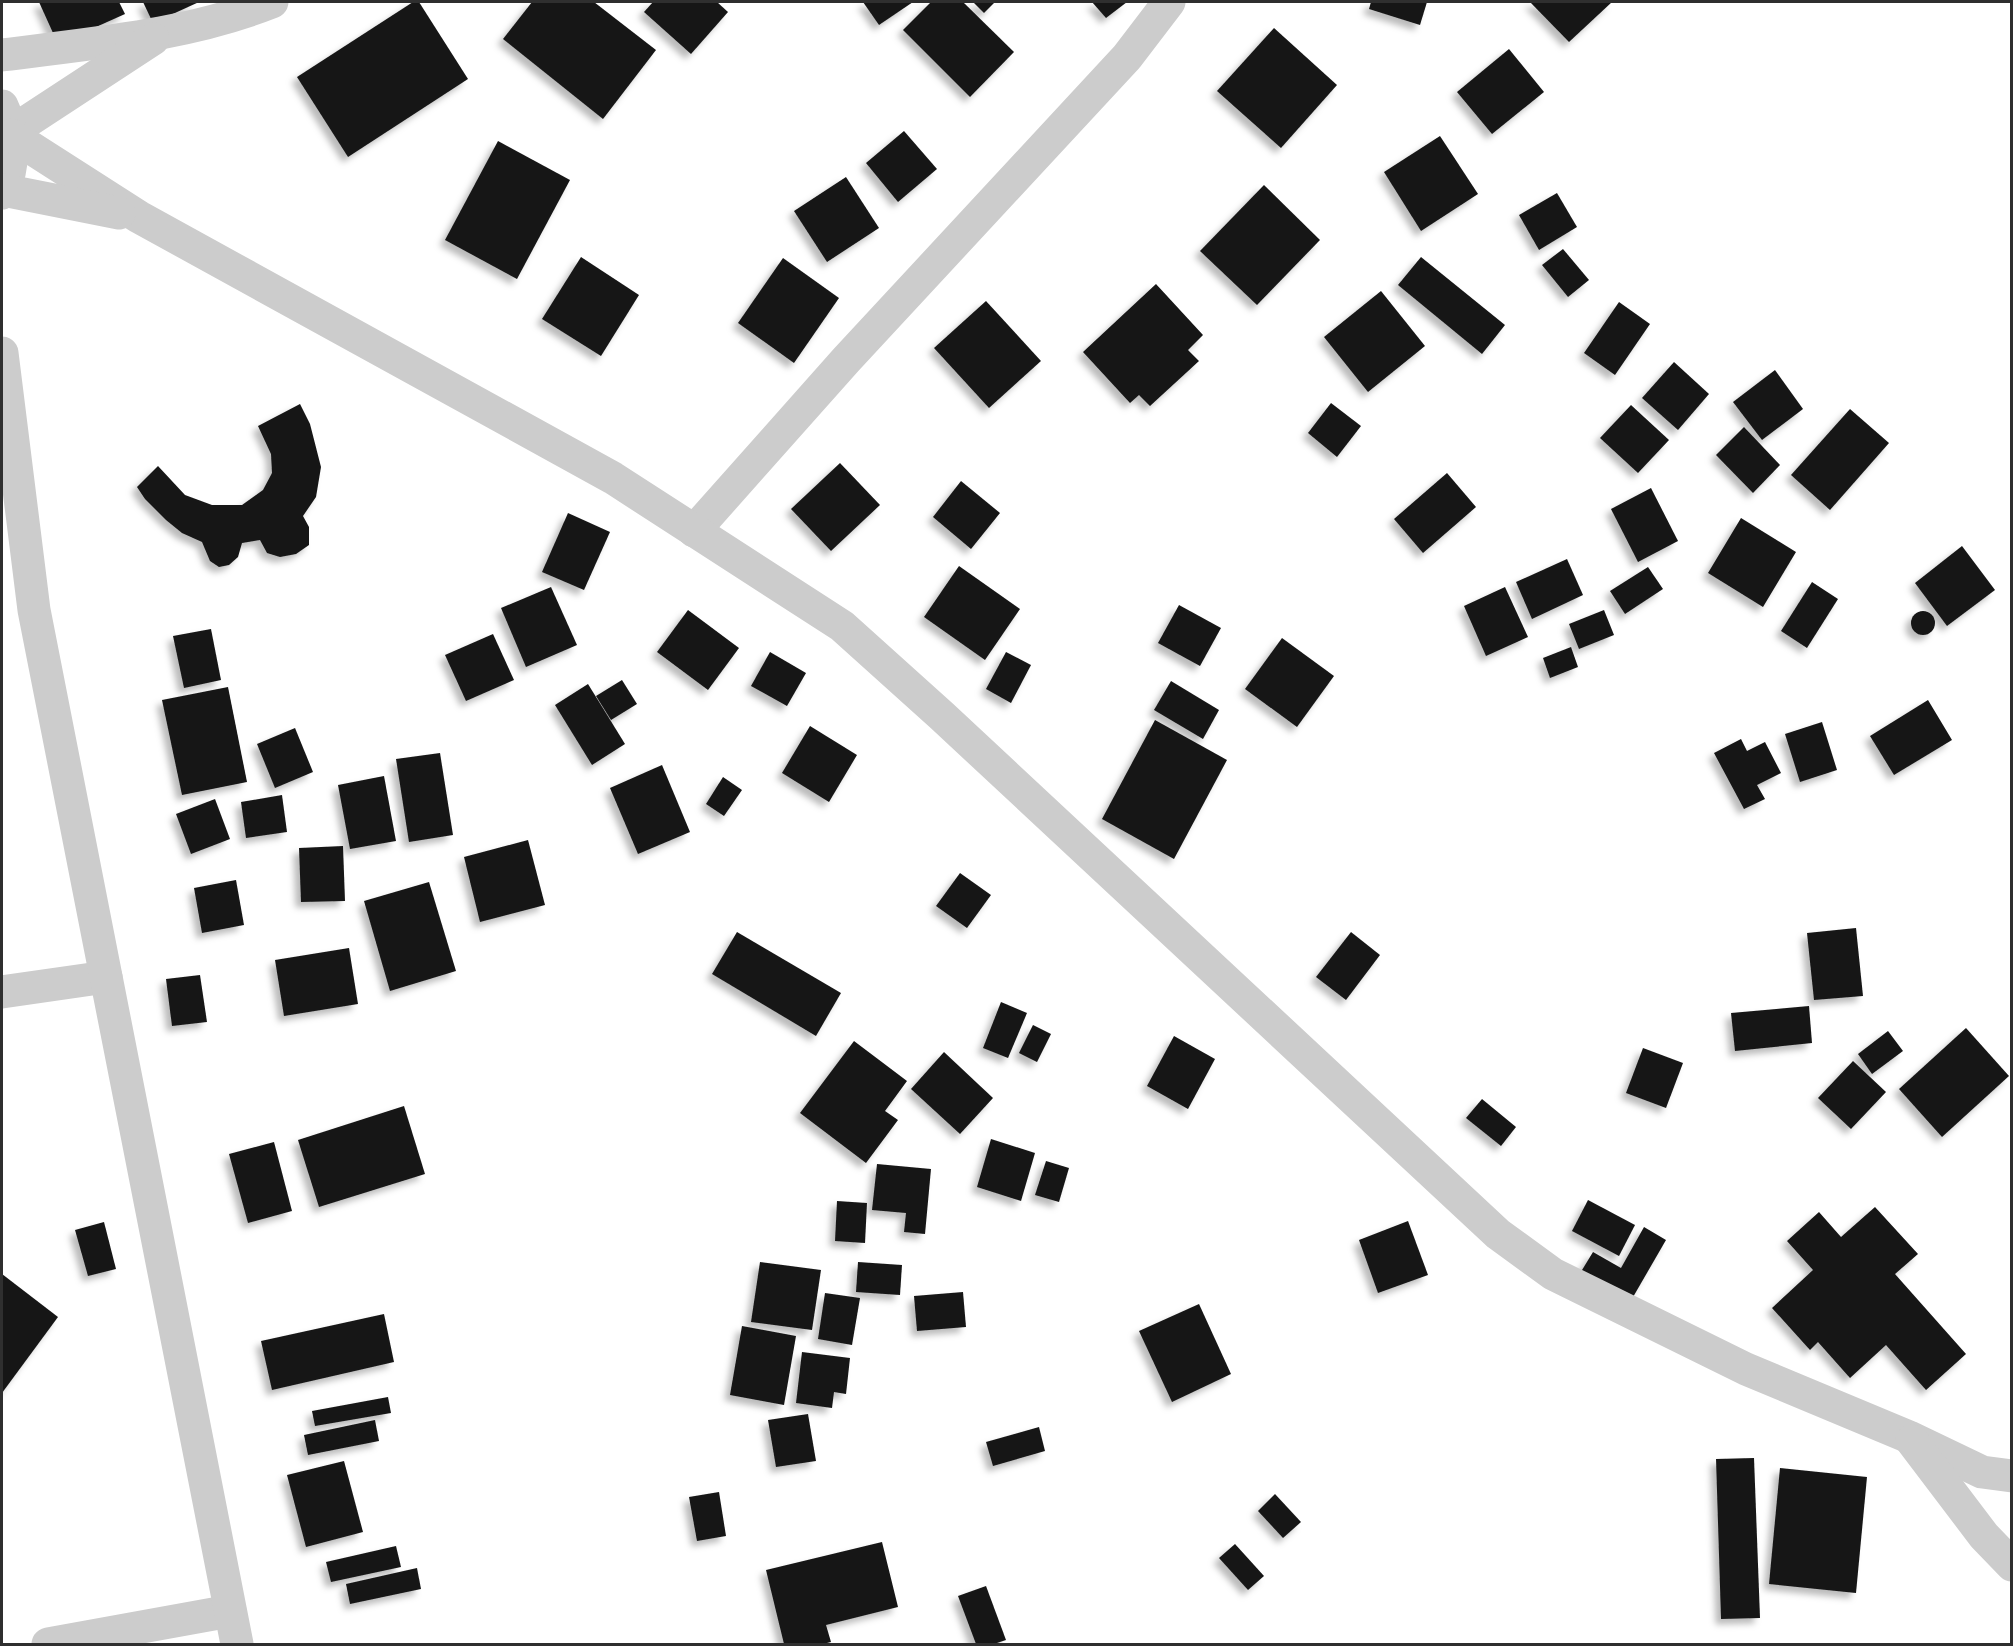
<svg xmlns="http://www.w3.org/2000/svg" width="2013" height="1646" font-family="'DejaVu Sans',sans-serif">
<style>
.building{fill:#161616;filter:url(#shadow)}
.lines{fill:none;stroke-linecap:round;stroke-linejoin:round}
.minor{stroke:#ccc;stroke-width:33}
.tertiary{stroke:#ccc;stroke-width:33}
</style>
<defs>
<filter id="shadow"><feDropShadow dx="-5.5" dy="5.5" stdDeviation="3" flood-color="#0004"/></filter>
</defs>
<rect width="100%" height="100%" fill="#fff"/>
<g class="building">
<path d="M39 2H119L125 14 58 44Z"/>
<path d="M143 2H199L153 23Z"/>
<path d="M413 2H419L468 79 348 157 297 77Z"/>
<path d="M532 2H594L656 50 603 119 503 39Z"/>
<path d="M653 2H717L728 12 691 54 644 12Z"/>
<path d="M863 2H913L879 25Z"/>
<path d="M931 2H963L1014 52 970 97 903 30Z"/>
<path d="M973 2H995L984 13Z"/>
<path d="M1092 2H1127L1106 18Z"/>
<path d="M1371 2H1427L1420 25 1369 9Z"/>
<path d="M1530 2H1612L1569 42Z"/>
<path d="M1274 28 1337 85 1281 148 1217 91Z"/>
<path d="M1509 49 1544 92 1492 134 1457 92Z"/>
<path d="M904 131 937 169 898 202 866 163Z"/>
<path d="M1440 136 1478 194 1421 231 1384 172Z"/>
<path d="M498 141 570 180 517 279 445 240Z"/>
<path d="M846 177 879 228 827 262 794 211Z"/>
<path d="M1264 185 1320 240 1257 305 1200 251Z"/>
<path d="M1557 193 1577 227 1539 250 1519 215Z"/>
<path d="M1563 249 1589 280 1568 297 1542 265Z"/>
<path d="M581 257 639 295 601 356 542 319Z"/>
<path d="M1421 257 1505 325 1482 354 1398 285Z"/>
<path d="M783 258 839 298 794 363 738 323Z"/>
<path d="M1156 284 1203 335 1188 350 1199 361 1150 406 1139 395 1130 403 1083 352Z"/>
<path d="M1381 291 1425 346 1368 392 1324 337Z"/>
<path d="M986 301 1041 361 989 408 934 348Z"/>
<path d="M1619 302 1650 324 1615 375 1584 353Z"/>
<path d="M1674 362 1709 394 1678 430 1642 398Z"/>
<path d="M1775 370 1803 409 1762 440 1733 402Z"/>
<path d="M1331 403 1361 426 1337 457 1308 433Z"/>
<path d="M300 404 310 424 321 467 316 497 303 516 309 527V545L296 554 280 557 267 553 260 540 242 543 238 557 229 565 219 567 210 561 202 542 182 533 166 520 145 499 137 487 158 466 185 495 212 505H242L263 490 272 473 271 454 258 426Z"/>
<path d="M1631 405 1669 440 1638 473 1600 438Z"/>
<path d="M1850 409 1889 443 1830 510 1791 475Z"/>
<path d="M1744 427 1780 465 1753 493 1716 455Z"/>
<path d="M840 463 880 505 831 551 791 509Z"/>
<path d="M1447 473 1476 507 1423 553 1394 519Z"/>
<path d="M961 481 1000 513 971 549 933 517Z"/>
<path d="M1651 488 1678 541 1638 562 1611 509Z"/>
<path d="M568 513 610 532 584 590 542 572Z"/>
<path d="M1741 518 1796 552 1763 607 1708 573Z"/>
<path d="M1962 546 1995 590 1947 626 1915 583Z"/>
<path d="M1567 559 1583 595 1532 619 1516 582Z"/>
<path d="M959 566 1020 609 985 660 924 617Z"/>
<path d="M1648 567 1663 589 1625 614 1610 591Z"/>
<path d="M1812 582 1838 599 1807 648 1781 631Z"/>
<path d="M551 587 577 645 526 667 501 608Z"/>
<path d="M1505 587 1528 637 1486 656 1464 606Z"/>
<path d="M1179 605 1221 628 1200 666 1158 643Z"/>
<path d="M688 610 739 648 708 690 657 652Z"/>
<path d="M1604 610 1614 635 1579 649 1569 624Z"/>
<circle cx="1923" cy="623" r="12"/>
<path d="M211 629 221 680 184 688 173 636Z"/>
<path d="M493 634 514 680 466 701 445 655Z"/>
<path d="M1282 638 1334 676 1297 727 1245 689Z"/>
<path d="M1571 647 1578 667 1550 678 1543 658Z"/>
<path d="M770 652 806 673 787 706 751 686Z"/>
<path d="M1006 652 1031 665 1011 703 986 689Z"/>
<path d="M622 680 637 704 611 720 596 696Z"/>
<path d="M1171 681 1219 710 1203 739 1154 710Z"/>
<path d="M588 684 625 744 592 765 555 705Z"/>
<path d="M228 687 247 782 182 795 162 700Z"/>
<path d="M1928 700 1952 740 1894 775 1870 736Z"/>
<path d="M1155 720 1227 760 1174 859 1102 819Z"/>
<path d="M1822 722 1837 770 1800 782 1785 734Z"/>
<path d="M810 726 857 755 829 802 782 773Z"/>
<path d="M295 728 313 772 275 788 257 744Z"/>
<path d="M1741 739 1747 751 1765 742 1781 773 1757 785 1765 799 1744 809 1714 753Z"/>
<path d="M440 753 453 835 409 842 396 759Z"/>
<path d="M662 765 690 832 638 854 610 788Z"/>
<path d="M384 776 396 841 350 849 338 785Z"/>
<path d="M723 777 742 790 724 816 706 804Z"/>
<path d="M282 795 287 832 246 838 241 802Z"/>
<path d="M215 799 230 839 191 854 176 814Z"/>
<path d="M528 840 545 905 480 922 464 857Z"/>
<path d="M343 846 345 901 301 902 299 848Z"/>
<path d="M960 873 991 895 967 928 936 906Z"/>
<path d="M236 880 244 925 202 933 194 888Z"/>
<path d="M429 882 456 971 390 991 364 901Z"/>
<path d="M1856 928 1863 996 1814 1000 1807 933Z"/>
<path d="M737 932 841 993 816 1036 712 974Z"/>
<path d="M1351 932 1380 955 1346 1000 1316 977Z"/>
<path d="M349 948 358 1004 284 1016 275 960Z"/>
<path d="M200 975 207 1022 172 1026 166 979Z"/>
<path d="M1001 1002 1027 1013 1008 1058 983 1048Z"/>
<path d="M1809 1006 1812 1043 1735 1051 1731 1013Z"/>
<path d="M1033 1025 1051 1034 1037 1062 1019 1053Z"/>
<path d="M1966 1028 2009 1076 1942 1137 1899 1089Z"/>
<path d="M1888 1031 1903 1051 1872 1074 1858 1054Z"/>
<path d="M1174 1036 1215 1059 1188 1109 1147 1086Z"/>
<path d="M854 1041 907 1081 885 1111 898 1120 866 1163 800 1113Z"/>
<path d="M1643 1048 1683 1063 1666 1108 1626 1093Z"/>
<path d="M944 1052 993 1098 960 1134 911 1089Z"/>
<path d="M1853 1061 1886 1092 1851 1129 1818 1098Z"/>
<path d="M1482 1099 1516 1127 1501 1146 1466 1118Z"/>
<path d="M404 1106 425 1174 319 1207 298 1140Z"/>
<path d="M991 1139 1035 1153 1021 1201 977 1187Z"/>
<path d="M274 1142 292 1211 248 1223 229 1154Z"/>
<path d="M1046 1161 1069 1168 1059 1202 1035 1195Z"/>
<path d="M877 1164 931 1169 925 1234 904 1232 906 1213 872 1210Z"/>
<path d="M1588 1200 1635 1225 1619 1256 1572 1231Z"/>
<path d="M837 1201 867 1203 865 1243 835 1241Z"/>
<path d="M1875 1207 1918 1254 1895 1274 1966 1354 1926 1390 1886 1345 1850 1378 1818 1342 1810 1350 1772 1308 1813 1270 1787 1241 1819 1212 1841 1237Z"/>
<path d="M1408 1221 1428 1275 1378 1293 1359 1240Z"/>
<path d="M104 1222 116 1269 88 1276 75 1230Z"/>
<path d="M1644 1227 1666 1240 1629 1304 1579 1275 1593 1252 1621 1268Z"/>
<path d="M760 1262 821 1270 812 1330 751 1322Z"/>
<path d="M858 1262 902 1265 900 1295 856 1292Z"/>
<path d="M2 1274 58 1317 2 1393Z"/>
<path d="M963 1292 966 1327 917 1331 914 1296Z"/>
<path d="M825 1293 860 1298 852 1345 818 1339Z"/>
<path d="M1199 1304 1231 1374 1172 1402 1139 1331Z"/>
<path d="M384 1314 394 1362 272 1390 261 1341Z"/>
<path d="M742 1326 796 1336 784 1405 730 1395Z"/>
<path d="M802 1352 850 1358 846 1394 834 1392 832 1408 796 1403Z"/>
<path d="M388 1397 391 1413 315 1426 312 1411Z"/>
<path d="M808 1414 816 1461 776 1467 768 1420Z"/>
<path d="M375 1420 379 1441 308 1455 304 1435Z"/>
<path d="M1039 1427 1045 1451 993 1466 986 1442Z"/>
<path d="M1754 1458 1760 1618 1721 1619 1716 1459Z"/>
<path d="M344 1461 363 1532 306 1547 287 1475Z"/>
<path d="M1780 1468 1867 1477 1856 1593 1769 1584Z"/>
<path d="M719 1492 726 1536 697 1541 689 1497Z"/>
<path d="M1275 1494 1301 1522 1283 1538 1258 1511Z"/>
<path d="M882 1542 898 1607 826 1625 831 1642 823 1644H784L766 1570Z"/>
<path d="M1235 1544 1264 1576 1248 1590 1219 1558Z"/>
<path d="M396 1546 401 1567 331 1582 326 1562Z"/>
<path d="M417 1568 421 1589 350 1604 346 1584Z"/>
<path d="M986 1586 1006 1640 994 1644H976L958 1596Z"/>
</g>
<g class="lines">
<g class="minor">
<path d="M2 55C93 43 186 36 272 2"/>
<path d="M11 132 153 39"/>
<path d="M694 531 846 360 1127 57 1169 2"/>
<path d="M2 992 106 977"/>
<path d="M48 1644 230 1611"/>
</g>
<g class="tertiary">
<path d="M2 106C15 132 15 167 2 193"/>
<path d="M11 135 139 217 613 478 842 626 942 716 1498 1234 1553 1274 1746 1369 1909 1437 1982 1472 2012 1476"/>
<path d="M3 190 119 213"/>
<path d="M2 353 34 610 237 1644"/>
<path d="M1912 1441 1984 1536 2012 1565"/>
</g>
</g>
<rect width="2013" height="1646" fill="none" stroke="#2f2f2f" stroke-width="6"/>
</svg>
